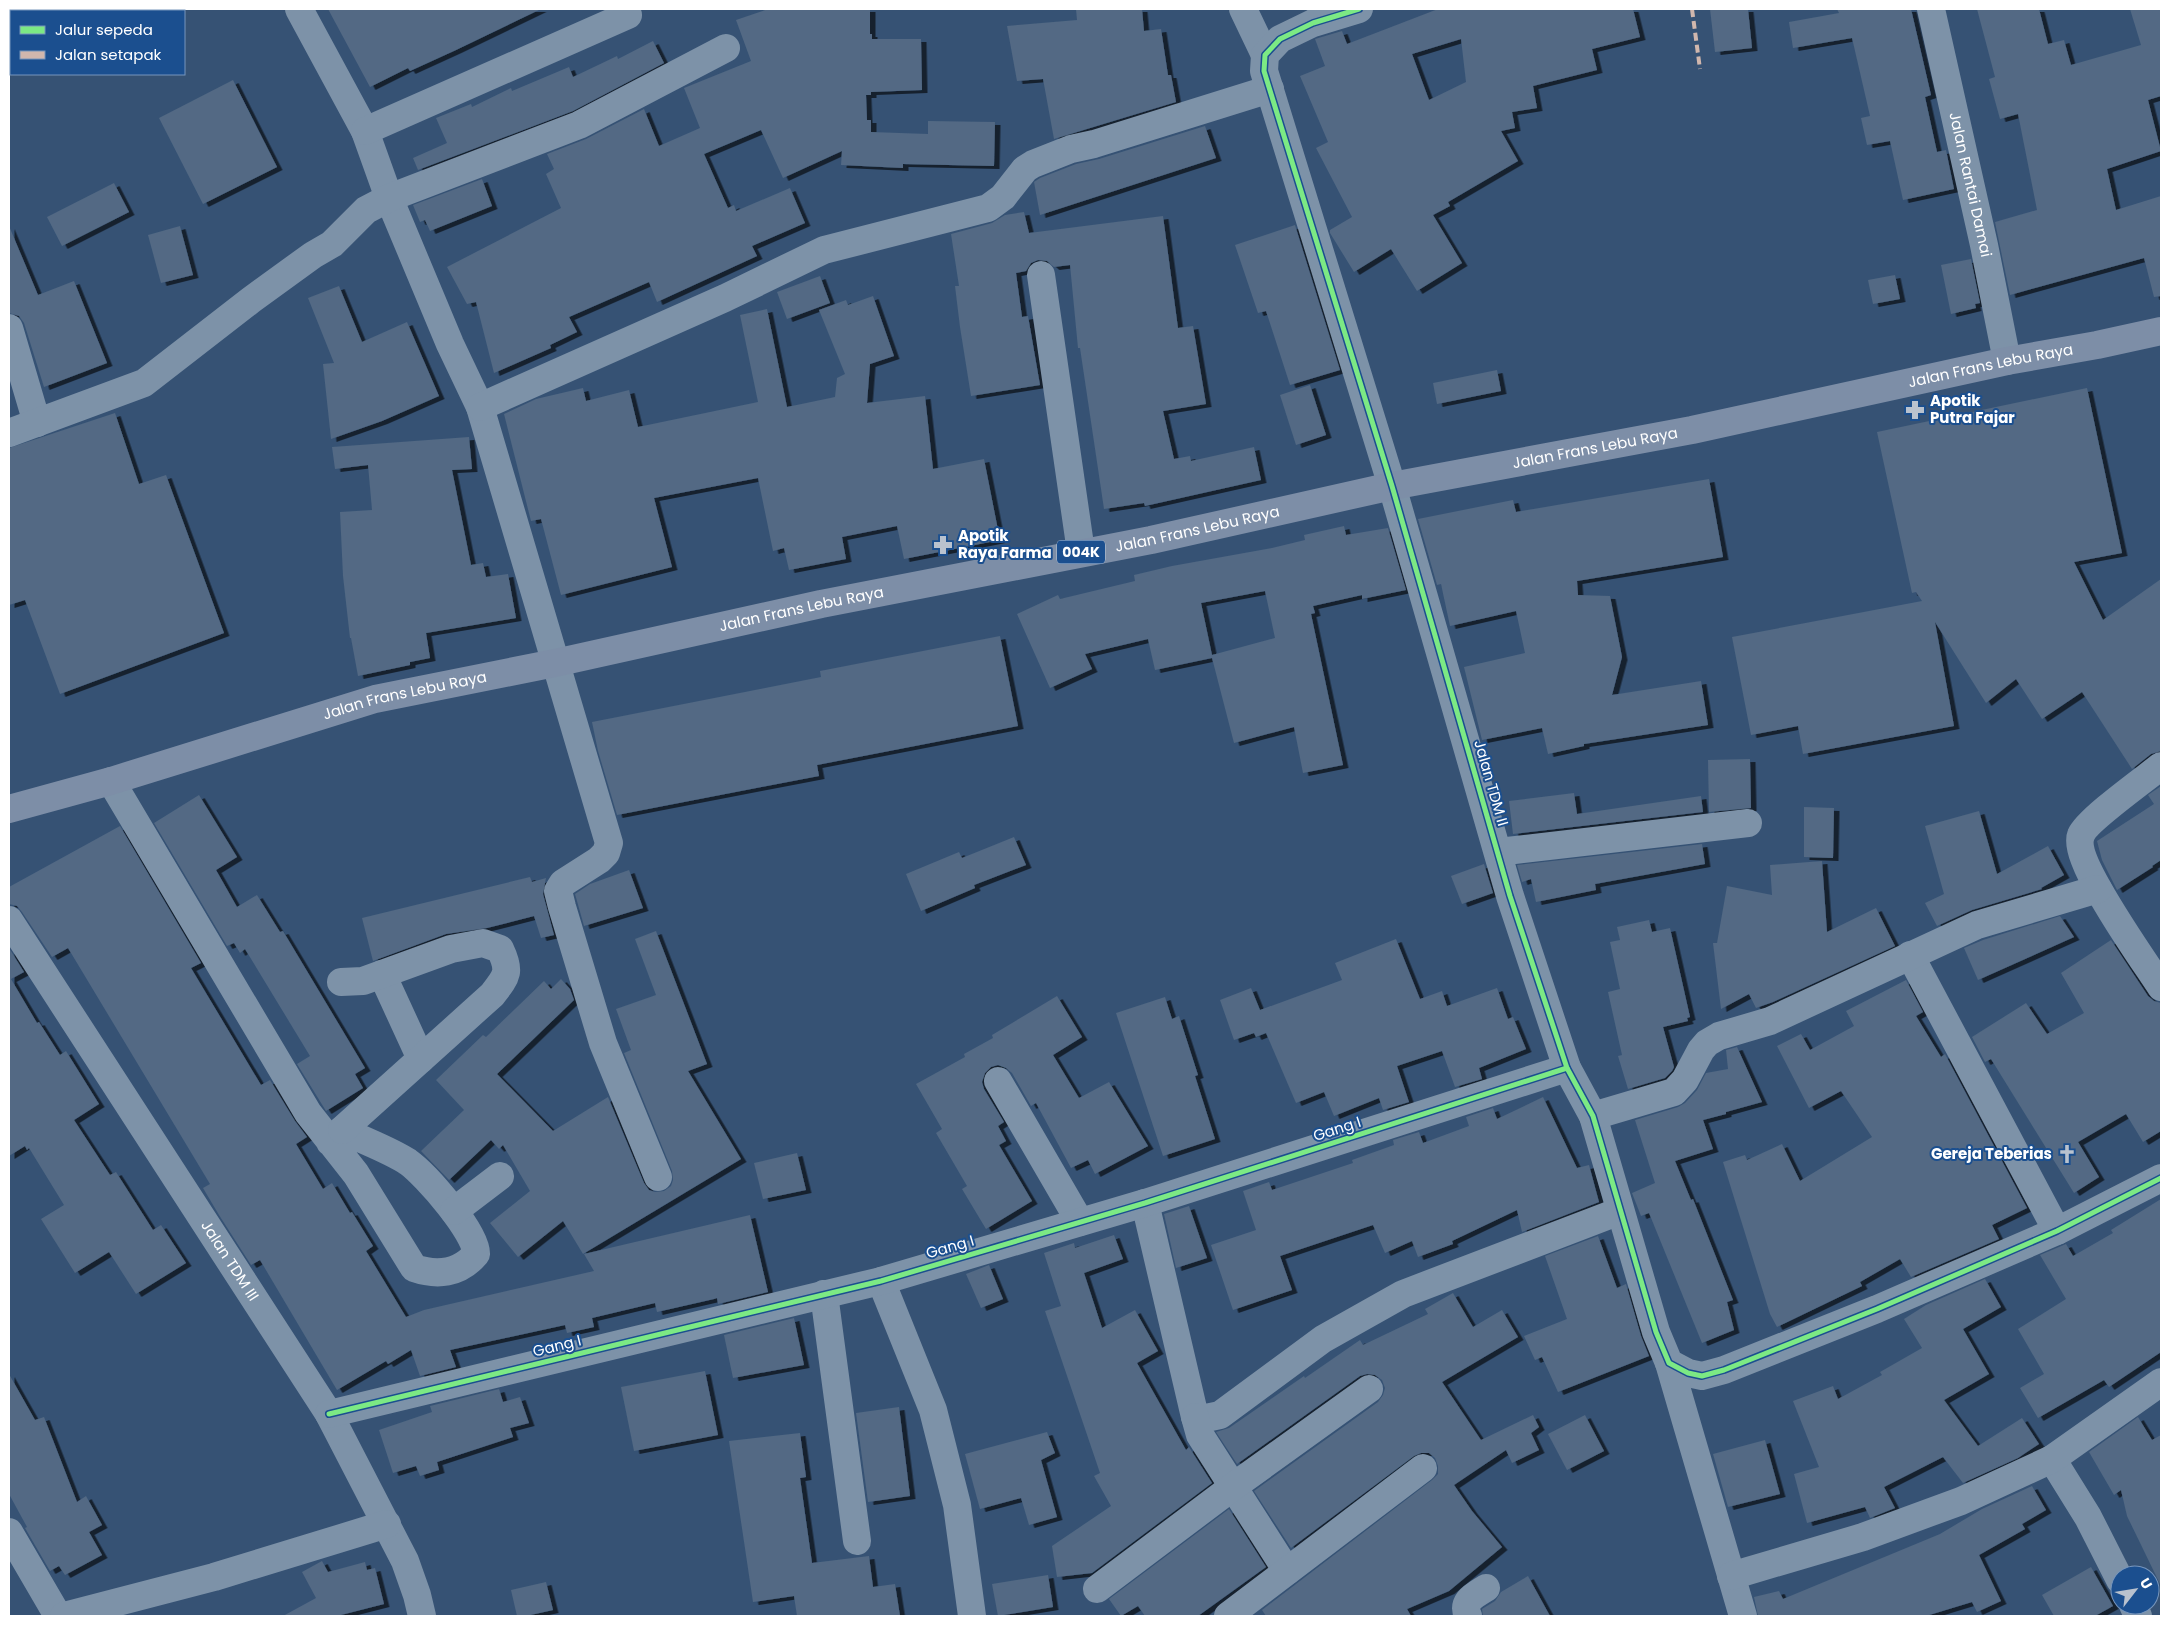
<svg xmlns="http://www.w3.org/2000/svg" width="2170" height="1625" font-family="Poppins,sans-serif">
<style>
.building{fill:#526984;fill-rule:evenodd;filter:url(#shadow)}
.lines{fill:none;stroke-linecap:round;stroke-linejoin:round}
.minor{stroke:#7d92a8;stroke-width:28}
.major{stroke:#7d8ea7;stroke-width:28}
.quiet{stroke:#d1b7ad;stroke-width:4;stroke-dasharray:8 4;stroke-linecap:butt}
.cycleway-casing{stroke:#1b4f8f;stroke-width:8}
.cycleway{stroke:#7ce984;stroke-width:5}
.labels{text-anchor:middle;stroke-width:4;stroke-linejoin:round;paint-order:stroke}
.shield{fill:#1b4f8f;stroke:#bbcadd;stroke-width:1}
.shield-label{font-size:14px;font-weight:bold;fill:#fff}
.street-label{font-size:15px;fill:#fff;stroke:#1b4f8f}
.poi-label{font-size:15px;font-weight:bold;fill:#fff;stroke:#1b4f8f;text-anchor:start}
</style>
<defs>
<filter id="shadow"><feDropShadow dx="5.5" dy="3" stdDeviation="0" flood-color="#0009"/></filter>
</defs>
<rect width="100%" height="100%" fill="#365274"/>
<g class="building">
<path d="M328 9H541L456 50 410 71 408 68 370 87Z"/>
<path d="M768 9H870V34H872V39H921L922 90 871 92V95H866L867 120H871V132L928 134V121L995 122 994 166 903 164V168L841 165 842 151 783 178 761 130 704 154 728 208 734 205 736 211 790 188 805 223 752 246 757 256 657 302 649 282 569 317 577 332 550 345 551 348 494 373 476 302 467 304 447 267 561 208 546 174 554 169 547 154 586 139 644 109 659 146 700 128 684 88 751 61 736 20Z"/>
<path d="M1076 9H1142L1144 31 1161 29 1168 75H1171L1176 102 1054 139 1043 79 1017 81 1007 26 1077 20Z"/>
<path d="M1438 9H1633L1640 37 1592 49 1597 70 1533 86 1537 108 1512 112 1515 128 1501 131 1518 161 1448 202 1450 206 1433 215 1462 263 1417 291 1391 249 1354 272 1330 233V230L1352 217 1316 148 1328 142 1300 76 1325 66 1315 39 1342 31 1347 44ZM1461 39 1466 82 1429 100 1412 54Z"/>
<path d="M1710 9H1748L1752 48 1715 52Z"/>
<path d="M1837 9H1911L1931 95 1925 97 1937 152 1946 150 1954 189 1903 200 1890 141 1867 145 1861 118 1870 116 1852 38 1793 48 1789 22 1839 13Z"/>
<path d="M1977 9H2039L2048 44 2064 40 2071 65 2141 45 2130 9H2161V96L2148 100 2161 151 2107 169 2116 210 2161 196V296L2154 297 2144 258 2010 295 1995 222 2037 210 2018 114 2000 119 1989 79 1995 77Z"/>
<path d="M653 41 664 63 573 111 418 170 413 158 447 143 436 118 471 104 472 107 511 88 512 91 569 67 573 77 617 56 618 59Z"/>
<path d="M233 80 277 167 203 204 159 118Z"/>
<path d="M1205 126 1216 158 1040 215 1034 182 1040 178 1076 164 1099 159Z"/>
<path d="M482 179 492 206 430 231 425 220 420 222 413 205Z"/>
<path d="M114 183 129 212 62 246 47 217Z"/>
<path d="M1024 212 1029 233 1163 216 1178 328 1193 326 1206 404 1163 411 1174 459 1190 456 1191 461 1254 447 1261 480 1145 506 1144 503 1104 509 1080 348H1078L1070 265 1054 267 1047 261 1038 260 1031 263 1026 271 1016 273 1022 317 1028 316 1040 385 971 396 960 327 955 286H959L951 234 992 223 1005 215Z"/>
<path d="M1295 225 1340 370 1290 385 1266 311 1258 313 1235 245Z"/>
<path d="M9 226 38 295 74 281 107 363 44 387 24 323 19 316 9 313Z"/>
<path d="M180 226 193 275 161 283 148 235Z"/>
<path d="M1971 259 1980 303 1975 304 1976 308 1951 314 1941 265Z"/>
<path d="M1895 275 1900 299 1873 304 1868 280Z"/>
<path d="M820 276 830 303 787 319 777 292Z"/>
<path d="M339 286 362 342 407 322 439 396 382 421 331 439 323 364 334 363 308 298Z"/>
<path d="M873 296 894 356 870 364 867 403 925 396 933 469 984 459 1000 540 904 559 897 526 842 537 846 559 789 570 784 548 773 551 758 478 654 498 672 567 561 595 541 519 531 521 504 414 536 399 583 388 586 401 629 390 638 427 758 402 740 315 767 309 787 407 835 397 837 378 845 374 819 310 846 300 848 305Z"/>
<path d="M1497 370 1501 391 1437 404 1433 383Z"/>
<path d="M1310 385 1326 435 1296 445 1280 395Z"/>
<path d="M2087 388 2122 553 2074 562 2103 620 2161 579V751L2151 754 2132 769 2082 692 2042 719 2016 679 1986 703 1935 622 1954 726 1803 754 1798 726 1751 735 1732 637 1922 601 1916 592 1912 593 1877 432Z"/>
<path d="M115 413 139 484 166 475 224 633 60 694 25 600 9 605V448Z"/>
<path d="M469 437 472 469 452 470 471 565 483 563 486 577 508 574 516 618 426 633 430 658 410 662V665L358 676 351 638H350L343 576 340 512 372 510 368 465 335 469 332 447Z"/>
<path d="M1709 479 1723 557 1577 581 1578 595 1610 596 1622 657 1612 695 1701 681 1708 725 1584 744V746L1548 754 1542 728 1482 740 1464 667 1525 653 1516 611 1450 626 1441 584 1437 585 1418 519 1513 500 1516 512Z"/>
<path d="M1344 526 1346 535 1388 528 1406 590 1362 599V595L1313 606 1315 613 1311 614 1343 765 1303 773 1294 727 1234 743 1212 658 1155 670 1148 639 1085 654 1092 669 1050 688 1017 614 1058 595 1060 599 1135 581 1134 575 1172 566 1272 548 1305 540 1304 535ZM1265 591 1275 638 1212 655 1201 603Z"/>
<path d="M1000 636 1018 726 817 765 819 776 617 815 598 751 592 722 821 677 820 671Z"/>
<path d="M1750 759 1751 808 1709 812 1708 760Z"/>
<path d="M2161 786V860L2152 866 2153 867 2117 890 2102 860 2097 841 2154 804 2148 795Z"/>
<path d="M1574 793 1577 814 1701 796 1703 812 1513 834 1509 801Z"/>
<path d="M199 795 237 857 216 870 237 907 257 895 280 932 283 931 365 1068 355 1074 363 1088 326 1111 297 1064 310 1056 245 949 240 953 234 943 227 946 154 823Z"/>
<path d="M1804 807 1834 808 1833 858 1804 857Z"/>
<path d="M1979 811 1997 874 2048 846 2064 875 2041 888 2042 889 1972 910 1937 926 1925 903 1944 894 1925 826Z"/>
<path d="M120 826 201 963 191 968 261 1085 270 1080 295 1121 307 1137 296 1144 323 1189 332 1183 350 1213 352 1212 373 1246 366 1251 406 1317 424 1310 594 1271 584 1254 750 1215 768 1292 718 1304 717 1298 714 1299 657 1312 655 1303 592 1318 594 1327 567 1333 565 1325 450 1350 456 1367 420 1376 411 1350 388 1364 386 1361 337 1390 260 1260 251 1265 219 1215 203 1188 210 1184 68 948 52 957 22 912 17 906 9 904V887Z"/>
<path d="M1014 837 1026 865 974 885 975 888 921 911 906 874 959 852 962 858Z"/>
<path d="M1702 844 1705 864 1595 884 1596 890 1536 902 1531 879 1522 882 1517 865Z"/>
<path d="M1822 861 1827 932 1876 908 1895 946 1773 1002 1756 1008 1749 994 1721 1009 1713 943H1717L1727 886 1772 895 1770 865Z"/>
<path d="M1484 864 1493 893 1462 904 1451 876Z"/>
<path d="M629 870 643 908 584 926 575 894 590 884Z"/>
<path d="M530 877 532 882 546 878 543 894 554 935 541 938 534 916 487 928 446 934 373 961 362 918Z"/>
<path d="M2060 916 2074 937 1978 980 1964 948 1983 940Z"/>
<path d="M1649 920 1652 932 1670 928 1690 1017 1687 1018 1688 1021 1663 1027 1674 1067 1672 1071 1665 1078 1628 1089 1618 1056 1622 1055 1608 992 1620 989 1610 942 1620 940 1617 927Z"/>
<path d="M656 931 707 1064 688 1071 741 1159 583 1254 563 1221 518 1257 490 1223 530 1191 503 1145 499 1149 491 1140 449 1180 421 1151 464 1110 436 1080 483 1035 486 1037 544 981 551 989 561 979 570 989 574 1000 497 1074 553 1131 608 1097 644 1183 649 1190 655 1192 664 1191 671 1186 673 1180 672 1171 624 1053 631 1050 616 1009 656 995 635 939Z"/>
<path d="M1396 939 1420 999 1442 991 1447 1006 1497 988 1508 1019 1513 1017 1526 1049 1479 1068 1482 1079 1455 1087 1442 1051 1397 1066 1409 1102 1383 1110 1379 1098 1334 1116 1324 1092 1296 1103 1266 1033 1256 1037 1254 1033 1234 1040 1220 1000 1251 988 1260 1010 1342 980 1335 963Z"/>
<path d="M2111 940 2148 996 2154 1001 2161 1003V1131L2143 1142 2126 1114 2078 1142 2099 1177 2074 1193 1991 1059 1985 1062 1972 1037 2026 1003 2047 1034 2084 1013 2061 973Z"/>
<path d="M9 948 24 972 11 979 37 1023 39 1022 60 1055 66 1051 99 1104 74 1120 110 1175 116 1172 153 1230 161 1225 186 1263 136 1294 109 1252 75 1273 41 1219 64 1205 29 1148 27 1150 25 1146 9 1156Z"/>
<path d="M1906 980 1923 1012 1916 1016 1941 1057 1945 1054 2027 1208 1992 1225 1999 1239 1911 1277 1900 1259 1860 1282 1862 1286 1777 1327 1770 1314 1723 1162 1745 1155 1747 1160 1782 1144 1800 1181 1872 1137 1841 1091 1809 1108 1777 1046 1801 1034 1810 1050 1854 1026 1846 1011Z"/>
<path d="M1057 996 1082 1037 1053 1055 1079 1098 1109 1082 1148 1146 1095 1174 1088 1160 1071 1168 1036 1103 1031 1106 1012 1073 1006 1068 998 1065 991 1067 985 1073 982 1082 984 1089 1004 1122 998 1126 1006 1141 999 1145 1032 1201 986 1229 962 1189 967 1186 936 1133 942 1129 916 1084 965 1057 964 1054 993 1038 992 1035Z"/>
<path d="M1165 997 1172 1019 1179 1016 1198 1075 1195 1076 1215 1139 1163 1156 1116 1013Z"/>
<path d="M1737 1047 1762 1102 1726 1112V1114L1703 1120 1713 1149 1675 1161 1691 1200 1693 1199 1733 1300 1727 1302 1734 1330 1702 1343 1649 1213 1641 1216 1632 1193 1655 1183 1635 1120 1678 1107 1685 1103 1697 1090 1706 1073 1728 1069 1726 1050Z"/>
<path d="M1543 1097 1577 1168 1589 1165 1599 1202 1522 1232 1517 1210 1452 1241 1453 1244 1418 1257 1412 1241 1385 1253 1373 1225 1280 1256 1292 1290 1233 1310 1211 1245 1256 1230 1243 1191 1269 1182 1272 1190 1353 1163 1352 1160 1394 1145 1393 1140 1419 1132 1423 1143 1469 1126 1466 1117 1493 1108 1497 1119Z"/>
<path d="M797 1153 806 1190 763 1199 754 1163Z"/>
<path d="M2161 1199V1352L2109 1387 2104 1380 2038 1418 2020 1388 2044 1374 2018 1329 2066 1299 2040 1255 2066 1244 2073 1256 2113 1233 2111 1230Z"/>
<path d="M1189 1206 1207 1258 1176 1268 1164 1214Z"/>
<path d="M1114 1235 1123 1259 1084 1273 1102 1328 1135 1310 1158 1351 1137 1363 1186 1450 1189 1447 1212 1483 1092 1573 1057 1577 1052 1546 1111 1506 1094 1476 1100 1473 1045 1311 1061 1306 1044 1253 1074 1243 1075 1248Z"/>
<path d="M1598 1236 1617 1288 1626 1284 1641 1336 1649 1356 1558 1392 1542 1357 1535 1360 1524 1336 1567 1319 1545 1256Z"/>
<path d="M989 1265 1003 1299 981 1308 966 1274Z"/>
<path d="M1985 1279 2001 1307 1963 1329 1989 1374 1944 1400 1978 1446 2022 1418 2039 1444 2018 1458 1963 1483 1943 1457 1884 1487 1895 1508 1870 1518 1865 1507 1807 1523 1794 1474 1819 1467 1793 1401 1833 1386 1838 1399 1882 1375 1880 1372 1922 1348 1904 1319 1926 1305Z"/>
<path d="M1453 1293 1473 1327 1502 1310 1518 1337 1442 1382 1481 1440 1533 1415 1539 1427 1531 1433 1539 1450 1512 1463 1506 1450 1454 1485 1472 1511 1502 1547 1449 1591 1407 1609 1411 1616H1266L1262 1610 1432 1480 1438 1474V1466L1435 1458 1429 1453H1421L1414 1456 1291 1548 1254 1491 1378 1402 1383 1395 1385 1388 1382 1380 1375 1375 1367 1374 1360 1376 1237 1464 1216 1432 1229 1428 1304 1376 1305 1378 1360 1340 1363 1345 1428 1314 1425 1309Z"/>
<path d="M794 1318 804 1365 733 1378 724 1335Z"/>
<path d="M705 1371 718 1435 634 1451 621 1387Z"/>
<path d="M9 1374 35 1420 44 1417 77 1502 86 1496 102 1525 89 1532 102 1555 65 1575 59 1566 50 1571 25 1528 27 1527 9 1494Z"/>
<path d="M499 1389 503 1402 520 1397 529 1423 510 1428 513 1437 437 1462 439 1470 420 1476 416 1466 393 1473 379 1430 432 1412 430 1406Z"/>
<path d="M899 1407 910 1496 868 1502 856 1413Z"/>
<path d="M1585 1415 1604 1451 1567 1470 1548 1434Z"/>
<path d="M2138 1417 2152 1440 2161 1435V1586L2127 1516 2121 1490 2114 1495 2089 1452Z"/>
<path d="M1047 1432 1055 1453 1041 1460 1057 1517 1029 1525 1021 1498 980 1509 965 1454Z"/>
<path d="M800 1433 806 1477 800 1478 812 1563 869 1556 873 1587 895 1584 900 1616H797L794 1596 753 1602 729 1441Z"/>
<path d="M1765 1440 1780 1494 1728 1507 1713 1454Z"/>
<path d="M2032 1486 2046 1510 2022 1524 2025 1529 1979 1555 2001 1601 1977 1612 1972 1602 1926 1616H1758L1754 1597 1779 1591 1783 1599 1940 1534 1982 1509Z"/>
<path d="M1229 1509 1266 1567 1198 1616H1145L1138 1606 1121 1616 1109 1599Z"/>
<path d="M322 1561 328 1572 365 1562 367 1570 375 1568 384 1604 337 1616H283L316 1598 302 1572Z"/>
<path d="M2091 1567 2113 1606 2095 1616H2054L2042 1595Z"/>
<path d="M1048 1575 1053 1607 998 1616 992 1584Z"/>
<path d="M1528 1576 1550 1616H1483L1482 1609 1495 1601 1501 1592Z"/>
<path d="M546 1582 553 1610 526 1616H517L511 1590Z"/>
</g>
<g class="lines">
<g class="minor">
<path d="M299 9 365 131 389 198 450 344 480 407 609 843 606 853 599 860 563 883 558 891 562 907 603 1043 658 1177"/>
<path d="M1243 9 1265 55"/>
<path d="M1359 9 1313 23 1280 39 1265 55 1264 71 1392 486 1510 896 1567 1068 1593 1116 1656 1332 1669 1363 1688 1373 1702 1376 1724 1370 1877 1309 2057 1231 2161 1178"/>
<path id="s1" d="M1931 9 1984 245 2007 361"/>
<path d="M365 131 628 15"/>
<path d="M1041 275 1081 552"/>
<path d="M9 328 37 423"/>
<path d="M480 407 725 298 824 250 988 208 1003 197 1025 169 1033 164 1071 149 1094 144 1270 89"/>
<path d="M9 433 144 383 251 300 313 255 332 244 366 210 389 198 579 125 726 48"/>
<path d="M2161 766C2146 778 2086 821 2081 835 2071 860 2145 962 2161 987"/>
<path d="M111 781 308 1113 356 1174 414 1268C437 1276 459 1274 476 1254 477 1233 426 1175 408 1162 390 1150 362 1140 342 1130L330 1142"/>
<path d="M1498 852 1748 823"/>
<path id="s2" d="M9 920 329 1414 405 1561 417 1595 422 1616"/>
<path d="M1910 955 2057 1231"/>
<path d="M382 974 421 1059"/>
<path d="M341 982 363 981 451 949 483 943 500 949C511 972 507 976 492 995L342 1130"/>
<path d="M998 1081 1080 1222"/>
<path d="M1593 1116 1674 1092 1685 1080 1701 1050 1707 1043 1719 1036 1770 1021 1977 925 2098 889"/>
<path d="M1145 1203 1195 1417 1206 1418 1220 1415 1323 1339 1403 1294 1620 1211"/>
<path d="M454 1211 500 1176"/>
<path d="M881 1281 933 1410 957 1505 972 1616"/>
<path d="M824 1294 857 1541"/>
<path d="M1669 1363 1743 1616"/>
<path d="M329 1414 881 1281 1145 1203 1567 1068"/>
<path d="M1195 1417 1200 1435 1287 1571"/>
<path d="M2052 1459 2088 1517 2120 1580"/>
<path d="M9 1532 58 1616"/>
<path d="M1731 1576 1863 1537 1961 1501 2052 1459 2161 1382"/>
<path d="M1097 1589 1234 1486 1369 1389"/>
<path d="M2133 1605 2138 1616"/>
<path d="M64 1616 214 1577 387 1524"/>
<path d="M1228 1616 1423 1468"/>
<path d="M1468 1616C1461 1601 1475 1595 1486 1588"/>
</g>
<path class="major" id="s3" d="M9 809 111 781 375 699 555 663 821 604 1151 540 1392 486 1692 430 2007 361 2097 345 2161 331"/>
<path class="quiet" d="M1692 9 1700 69"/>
<g class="cycleway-casing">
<g id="cycleway">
<path d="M1359 9 1313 23 1280 39 1265 55 1264 71 1392 486 1510 896 1567 1068 1593 1116 1656 1332 1669 1363 1688 1373 1702 1376 1724 1370 1877 1309 2057 1231 2161 1178"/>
<path d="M329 1414 881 1281 1145 1203 1567 1068"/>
</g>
</g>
<use href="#cycleway" class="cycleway"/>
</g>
<defs>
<g id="pharmacy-bare" transform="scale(1.5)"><path d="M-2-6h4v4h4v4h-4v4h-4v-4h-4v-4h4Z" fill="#b9c2ce" stroke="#1b4f8f" stroke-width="2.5" paint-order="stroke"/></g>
<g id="church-bare" transform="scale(1.5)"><path d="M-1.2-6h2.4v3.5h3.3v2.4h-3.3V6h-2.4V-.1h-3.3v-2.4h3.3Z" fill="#b9c2ce" stroke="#1b4f8f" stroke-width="2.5" paint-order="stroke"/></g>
</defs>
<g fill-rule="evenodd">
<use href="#pharmacy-bare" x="1915" y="410"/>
<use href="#pharmacy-bare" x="943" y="545"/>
<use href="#church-bare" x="2067" y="1154"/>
</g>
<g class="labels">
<rect class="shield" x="1057" y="540.5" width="48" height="23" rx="4"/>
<g class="shield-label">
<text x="1081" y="557">004K</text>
</g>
<g class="street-label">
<text dy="5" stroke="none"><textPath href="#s1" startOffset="180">Jalan Rantai Damai</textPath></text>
<text dy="5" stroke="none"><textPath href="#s3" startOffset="2032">Jalan Frans Lebu Raya</textPath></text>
<text dy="5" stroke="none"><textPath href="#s3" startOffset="1628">Jalan Frans Lebu Raya</textPath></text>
<text dy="5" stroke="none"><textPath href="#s3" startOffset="1222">Jalan Frans Lebu Raya</textPath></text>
<text dy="5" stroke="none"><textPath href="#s3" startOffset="818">Jalan Frans Lebu Raya</textPath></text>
<text dy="5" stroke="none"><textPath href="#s3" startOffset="412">Jalan Frans Lebu Raya</textPath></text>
<text transform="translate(1491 783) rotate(74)" y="5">Jalan TDM II</text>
<text transform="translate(1337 1129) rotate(-18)" y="5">Gang I</text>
<text transform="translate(950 1247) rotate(-16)" y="5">Gang I</text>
<text dy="5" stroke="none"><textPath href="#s2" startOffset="406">Jalan TDM III</textPath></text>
<text transform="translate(557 1346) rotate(-14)" y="5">Gang I</text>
</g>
<g class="poi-label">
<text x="1930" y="406">Apotik<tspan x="1930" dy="17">Putra Fajar</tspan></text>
<text x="958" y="541">Apotik<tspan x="958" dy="17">Raya Farma</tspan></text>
<text x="2052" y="1159" text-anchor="end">Gereja Teberias</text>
</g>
</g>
<rect width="2170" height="1625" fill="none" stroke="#ffffff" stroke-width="20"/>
<rect x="10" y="10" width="175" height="65" fill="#1b4f8f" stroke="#7695bc"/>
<rect x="20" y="26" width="25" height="8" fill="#7ce984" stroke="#7695bc"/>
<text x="55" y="35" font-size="15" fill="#ffffff">Jalur sepeda</text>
<rect x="20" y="51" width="25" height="8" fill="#d1b7ad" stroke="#7695bc"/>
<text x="55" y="60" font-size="15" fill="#ffffff">Jalan setapak</text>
<g transform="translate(2135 1590) rotate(59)"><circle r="24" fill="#1b4f8f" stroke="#7695bc"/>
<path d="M0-4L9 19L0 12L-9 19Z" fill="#b9c2ce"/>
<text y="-8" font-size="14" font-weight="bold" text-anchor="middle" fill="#ffffff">U</text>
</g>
</svg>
